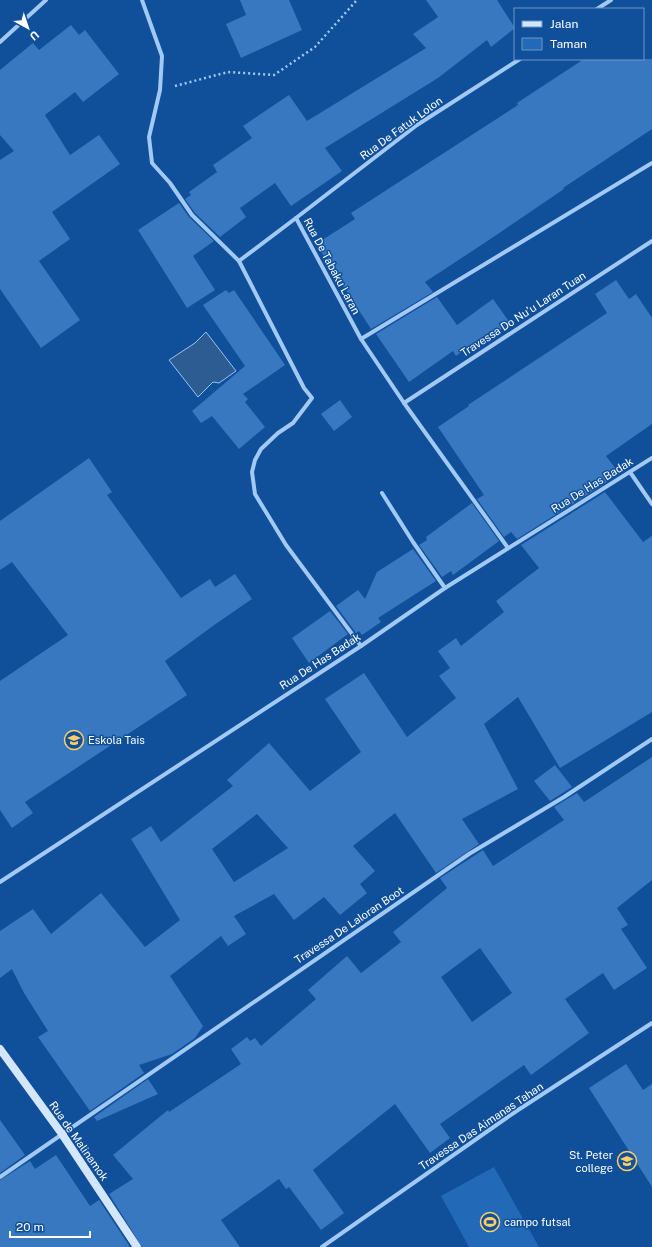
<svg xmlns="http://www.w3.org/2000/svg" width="652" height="1247" font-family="'Public Sans',sans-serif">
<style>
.green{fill:#2269b8}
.water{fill:#2d5c92;stroke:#93c4f8}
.building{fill:#3878c1;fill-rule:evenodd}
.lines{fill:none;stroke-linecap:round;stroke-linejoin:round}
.path{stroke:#a2c9f4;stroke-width:2.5;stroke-dasharray:2 3;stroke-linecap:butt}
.street{stroke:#a2c9f4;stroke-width:4}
.secondary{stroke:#d2e6fd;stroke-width:8}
.labels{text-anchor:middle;stroke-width:3;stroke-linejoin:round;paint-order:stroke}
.street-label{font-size:11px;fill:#fff;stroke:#104f99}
.poi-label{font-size:11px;fill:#fff;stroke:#104f99;text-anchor:start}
</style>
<rect width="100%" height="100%" fill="#104f99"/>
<path class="green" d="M494 1167 539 1247H469L441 1196Z"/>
<path class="water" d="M206 332 236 371 219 383 213 382 198 397 169 360 195 343Z"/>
<g class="building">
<path d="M240 0H289L302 30 241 58 226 24 246 15Z"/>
<path d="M426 0H497L515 28 491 47 487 40 438 78 325 148 342 171 291 206 275 183 240 208 246 217 220 237 195 213 185 199 191 195 189 192 217 172 213 165 252 138 243 126 289 95 307 121 426 48 413 34 438 17Z"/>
<path d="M71 25 79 35 85 30 119 74 83 102 75 92 45 115 70 155 99 135 120 164 52 212 70 239 39 261 80 320 41 348 0 289V160L14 151 0 135V70L33 43 39 50Z"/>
<path d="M584 59H652V129L563 188 564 189 486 242 425 282 433 292 371 329 316 244 355 219 351 213 518 105 517 103Z"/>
<path d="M179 203 189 217 214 241 193 256 215 290 187 308 138 230Z"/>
<path d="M616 280 629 299 636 294 652 318V424L606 456 619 473 601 486 517 539 511 532 504 537 477 499 484 495 438 427 469 406 468 405 607 313 595 294Z"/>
<path d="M226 290 229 293 234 290 285 365 243 394 248 399 245 402 265 427 239 449 212 416 201 423 192 411 245 366 203 305Z"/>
<path d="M437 297 457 325 493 299 510 323 493 334 491 331 456 356 453 351 409 382 376 334Z"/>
<path d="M340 400 352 417 334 431 321 414Z"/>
<path d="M89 458 112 492 107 495 181 598 210 579 215 587 235 574 252 599 217 623 165 661 187 695 25 802 33 813 12 828 0 810V681L68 635 12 562 0 570V521Z"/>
<path d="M605 492 643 542 652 536V712L560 768 518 697 484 724 518 789 462 819 479 844 436 873 395 813 353 846 375 871 360 884 367 893 340 915 324 897 294 920 274 894 234 916 246 934 228 946 221 936 170 976 203 1026 195 1038 172 1054 139 1065 144 1073 90 1111 38 1037 48 1031 24 993 12 969 0 978V931L33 909 51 934 101 893 145 947 180 920 131 839 151 826 161 842 233 786 227 780 269 743 310 791 361 752 325 699 364 673 407 737 456 698 439 676 450 668 438 651 456 638 461 646 504 612 496 601 539 568 521 545ZM257 814 288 848 234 882 212 849Z"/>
<path d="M472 503 499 541 453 575 451 571 442 577 419 545 427 540 426 537Z"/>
<path d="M413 549 436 581 378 618 381 622 362 635 359 631 356 633 336 606 358 590 365 599 377 572Z"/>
<path d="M330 611 348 634 309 663 292 638Z"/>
<path d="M652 757V880L617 908 628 925 621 929 647 968 614 990 603 973 565 999 589 1033 531 1075 524 1065 440 1124 450 1138 430 1153 395 1104 313 1170 344 1213 321 1230 289 1187 286 1189 279 1179 221 1220 240 1247H142L109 1194 133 1179 113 1155 168 1110 169 1112 241 1064 231 1049 247 1037 250 1041 255 1038 261 1046 316 999 308 990 347 956 361 973 401 942 393 932 447 888 440 878 483 850 493 866 564 820 554 807 577 793 584 802ZM480 948 512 993 472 1022 441 977Z"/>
<path d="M555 765 572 787 550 801 534 781Z"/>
<path d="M626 1064 643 1090 652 1084V1187L589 1088Z"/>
<path d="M148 1079 158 1094 97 1121 94 1117Z"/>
<path d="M0 1120 25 1155 0 1173Z"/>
<path d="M56 1155 90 1206 99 1200 130 1247H0V1180L30 1161 35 1169Z"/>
</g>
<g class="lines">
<path class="path" d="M175 86 228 72 274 75 315 47 357 0"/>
<g class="street">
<path d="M142 0 162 56 160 90 149 137 152 163 170 183 192 215 239 261 296 218 361 339 404 403 508 548"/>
<path d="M597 9 611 0"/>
<path d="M0 42 46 0"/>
<path d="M296 218 417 125 520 59"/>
<path d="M239 261 304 388 312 398 293 423 278 433 261 449 255 460 252 472 255 494 286 545 361 646"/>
<path d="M361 339 652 163"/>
<path d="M404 403 652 241"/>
<path d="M630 472 652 504"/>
<path d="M382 493 413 542 445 588"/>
<path d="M0 882 361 646 445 588 652 458"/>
<path d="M0 1177 469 854 564 797 652 739"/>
<path d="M322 1247 515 1112 652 1023"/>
</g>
<path class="secondary" d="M0 1049 62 1134 137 1247"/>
</g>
<defs>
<g id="school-ring" transform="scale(1)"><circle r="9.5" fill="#104f99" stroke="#ffcf65" stroke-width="1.5"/><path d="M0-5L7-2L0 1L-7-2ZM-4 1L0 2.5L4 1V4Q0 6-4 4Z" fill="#ffcf65"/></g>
<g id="university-ring" transform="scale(1)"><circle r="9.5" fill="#104f99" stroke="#ffcf65" stroke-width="1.5"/><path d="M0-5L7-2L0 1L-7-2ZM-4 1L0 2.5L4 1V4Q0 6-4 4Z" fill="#ffcf65"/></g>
<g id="stadium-ring" transform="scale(1)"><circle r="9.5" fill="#104f99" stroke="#ffcf65" stroke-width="1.5"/><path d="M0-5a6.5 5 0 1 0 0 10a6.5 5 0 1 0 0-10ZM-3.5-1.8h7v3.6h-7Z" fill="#ffcf65"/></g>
</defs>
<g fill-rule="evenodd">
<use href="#school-ring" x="74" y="740"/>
<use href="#university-ring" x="627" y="1161"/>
<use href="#stadium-ring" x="490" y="1222"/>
</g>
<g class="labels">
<g class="street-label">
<text transform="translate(401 128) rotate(-36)" y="4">Rua De Fatuk Lolon</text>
<text transform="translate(332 266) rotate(62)" y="4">Rua De Tabaku Laran</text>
<text transform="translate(523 314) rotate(-33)" y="4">Travessa Do Nu’u Laran Tuan</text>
<text transform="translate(592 485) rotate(-32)" y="4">Rua De Has Badak</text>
<text transform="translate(320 661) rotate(-33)" y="4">Rua De Has Badak</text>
<text transform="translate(349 925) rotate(-34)" y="4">Travessa De Laloran Boot</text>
<text transform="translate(481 1126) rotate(-34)" y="4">Travessa Das Aimanas Tahan</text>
<text transform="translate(79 1141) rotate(55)" y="4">Rua de Malinamok</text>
</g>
<g class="poi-label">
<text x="88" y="744">Eskola Tais</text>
<text x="613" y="1159" text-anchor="end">St. Peter<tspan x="613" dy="13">college</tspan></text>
<text x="504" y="1226">campo futsal</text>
</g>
</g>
<rect x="514" y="8" width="130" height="52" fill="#104f99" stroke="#7095c2"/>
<rect x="522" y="21" width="20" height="6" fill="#d2e6fd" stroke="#7095c2"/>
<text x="550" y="28" font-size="12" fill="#ffffff">Jalan</text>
<rect x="522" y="38" width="20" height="12" fill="#2269b8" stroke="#7095c2"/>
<text x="550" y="48" font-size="12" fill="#ffffff">Taman</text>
<g transform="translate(28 28) rotate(140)" stroke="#104f99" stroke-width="3" paint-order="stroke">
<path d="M0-3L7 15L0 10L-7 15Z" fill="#ffffff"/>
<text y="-6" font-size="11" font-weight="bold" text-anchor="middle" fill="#ffffff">U</text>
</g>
<path d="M10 1231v6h80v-6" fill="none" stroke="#ffffff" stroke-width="2"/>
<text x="16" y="1231" font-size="12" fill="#ffffff" stroke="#104f99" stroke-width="3" paint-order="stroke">20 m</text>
</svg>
